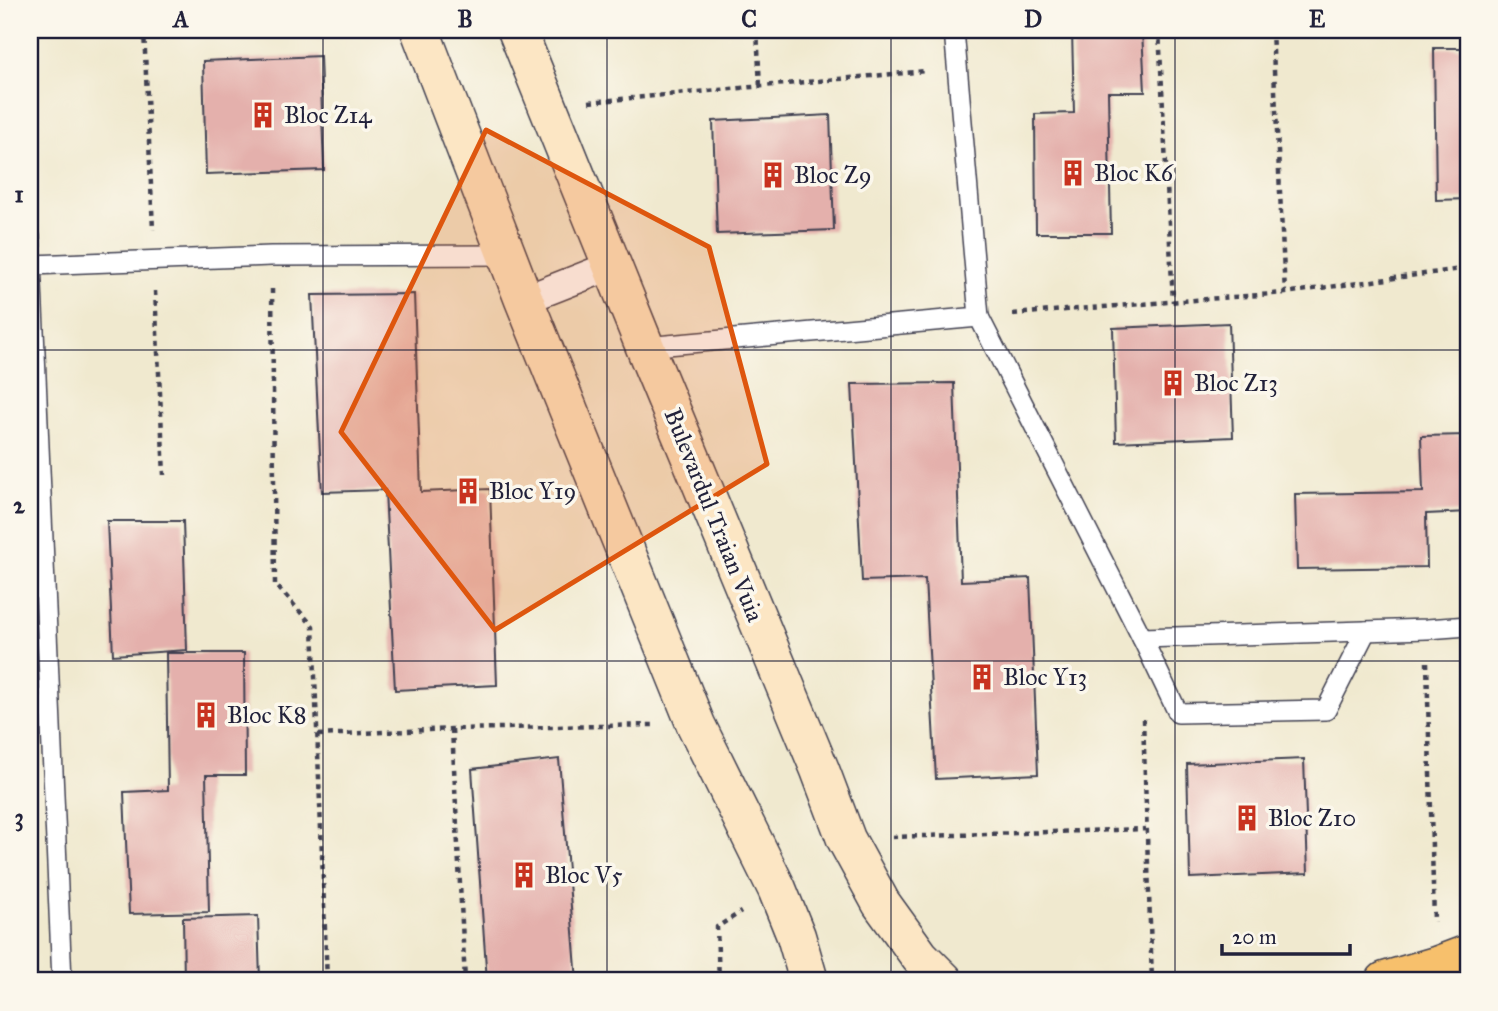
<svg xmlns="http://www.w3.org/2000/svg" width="1498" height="1011" font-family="'IM FELL Great Primer',serif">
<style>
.building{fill:#e4b0ac}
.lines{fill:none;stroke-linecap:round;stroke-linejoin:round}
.service-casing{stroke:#414051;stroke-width:22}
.pedestrian-casing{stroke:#414051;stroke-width:31}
.secondary-casing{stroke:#414051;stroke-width:41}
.trunk-casing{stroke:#414051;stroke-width:41}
.path{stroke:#414051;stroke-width:4.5;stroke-dasharray:5 5;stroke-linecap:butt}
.service{stroke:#fff;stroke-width:19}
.pedestrian{stroke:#fff;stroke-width:28}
.secondary{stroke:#fce6c4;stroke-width:38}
.trunk{stroke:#f7c06c;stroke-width:38}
.marked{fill:#de560e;fill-opacity:0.2;stroke:#de560e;stroke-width:5;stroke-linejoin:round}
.grid{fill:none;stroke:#22223b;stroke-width:2;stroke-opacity:0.55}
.labels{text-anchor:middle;stroke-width:7;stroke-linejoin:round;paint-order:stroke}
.poi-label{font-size:24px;fill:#22223b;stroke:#fbf7ec;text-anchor:start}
.street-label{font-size:24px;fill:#22223b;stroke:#fbf7ec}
.neatline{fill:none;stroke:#22223b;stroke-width:2.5}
.grid-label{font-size:23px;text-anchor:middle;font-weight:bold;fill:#22223b}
</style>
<rect width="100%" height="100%" fill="#fbf7ec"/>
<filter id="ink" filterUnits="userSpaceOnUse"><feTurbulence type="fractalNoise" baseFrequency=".0143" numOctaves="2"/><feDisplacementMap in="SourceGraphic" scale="14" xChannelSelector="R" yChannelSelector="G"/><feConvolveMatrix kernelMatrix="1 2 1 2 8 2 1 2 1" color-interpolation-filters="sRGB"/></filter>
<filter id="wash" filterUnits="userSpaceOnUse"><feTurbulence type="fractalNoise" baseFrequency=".00686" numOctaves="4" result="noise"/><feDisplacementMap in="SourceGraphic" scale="28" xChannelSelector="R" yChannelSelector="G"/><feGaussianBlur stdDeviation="1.57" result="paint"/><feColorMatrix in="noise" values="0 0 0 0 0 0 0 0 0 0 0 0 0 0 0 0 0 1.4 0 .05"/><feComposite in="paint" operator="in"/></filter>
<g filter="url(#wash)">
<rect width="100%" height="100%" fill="#f0e9cf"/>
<g id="blocks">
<g class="building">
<path d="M1072 30H1142L1145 92H1108L1111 233H1036L1035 114 1074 113Z"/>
<path d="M1434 48H1468V199L1436 200Z"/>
<path d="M320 56 324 170 206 174 203 61Z"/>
<path d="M830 115 834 230 717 234 713 121Z"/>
<path d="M414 294 421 492 490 489 497 685 395 690 385 490 322 492 312 295Z"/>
<path d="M1229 323 1233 437 1116 442 1113 328Z"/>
<path d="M954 383 961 581 1030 578 1038 774 936 779 925 579 862 581 852 384Z"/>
<path d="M1468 435V512L1426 514 1427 567 1297 569 1295 494 1423 492 1421 436Z"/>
<path d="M107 521H183L187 650 113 655Z"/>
<path d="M166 653H244L245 775H206L209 912 129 914 124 792 168 790Z"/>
<path d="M559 759 577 981H487L472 769Z"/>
<path d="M1304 759 1308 873 1190 878 1187 764Z"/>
<path d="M258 916 260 981H184L183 918Z"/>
</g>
</g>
</g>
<g filter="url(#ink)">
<use href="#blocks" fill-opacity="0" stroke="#414051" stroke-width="2"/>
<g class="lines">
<g class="service-casing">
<g id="service">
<path d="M30 237 62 981"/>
<path d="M32 265 271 256 508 255"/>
<path d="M979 317 1142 638 1427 629 1468 626"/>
<path d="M645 347 979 317 954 30"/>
<path d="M1142 638 1178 713 1326 710 1366 631"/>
</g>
</g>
<g class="pedestrian-casing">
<path id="pedestrian" d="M524 300 613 265"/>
</g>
<g class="secondary-casing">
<g id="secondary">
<path d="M420 30 524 300 696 725 777 889 796 936 809 981"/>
<path d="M517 30 645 347 820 770 846 839 881 903 920 957 944 981"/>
</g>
</g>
<g class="trunk-casing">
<path id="trunk" d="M1385 981 1436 966 1468 954"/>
</g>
<g class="path">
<path d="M144 30 153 230"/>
<path d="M757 30 760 87"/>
<path d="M1159 30 1173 302"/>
<path d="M1272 30 1285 293"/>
<path d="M589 102 926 71"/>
<path d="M272 289 275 584 313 626 327 981"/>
<path d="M155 291 164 475"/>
<path d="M1013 314 1285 293 1468 268"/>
<path d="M1427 662 1434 922"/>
<path d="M1143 719 1152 981"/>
<path d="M452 729 465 981"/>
<path d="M318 735 452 729 654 725"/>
<path d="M892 837 1146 829"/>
<path d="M719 981 717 927 741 912"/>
</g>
<use href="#service" class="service"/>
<use href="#pedestrian" class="pedestrian"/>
<use href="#secondary" class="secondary"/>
<use href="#trunk" class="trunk"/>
</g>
</g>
<path class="marked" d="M486 130 709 247 767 464 495 630 341 432Z"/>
<path class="grid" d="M323 30V981M607 30V981M891 30V981M1175 30V981M30 350H1468M30 661H1468"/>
<defs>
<g id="building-bare" transform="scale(2.1)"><path d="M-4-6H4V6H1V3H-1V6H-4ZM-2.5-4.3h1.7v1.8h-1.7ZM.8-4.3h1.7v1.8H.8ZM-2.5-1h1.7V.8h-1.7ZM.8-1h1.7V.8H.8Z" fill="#c8321e" stroke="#fbf7ec" stroke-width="2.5" paint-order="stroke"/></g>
</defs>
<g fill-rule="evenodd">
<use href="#building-bare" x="263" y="115"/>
<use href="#building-bare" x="1073" y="173"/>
<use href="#building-bare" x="773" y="175"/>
<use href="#building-bare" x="1173" y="383"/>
<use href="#building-bare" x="468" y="491"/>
<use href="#building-bare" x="982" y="677"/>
<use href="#building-bare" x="206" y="715"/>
<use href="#building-bare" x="1247" y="818"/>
<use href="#building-bare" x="524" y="875"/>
</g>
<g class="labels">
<g class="poi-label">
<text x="284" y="123">Bloc Z14</text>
<text x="1094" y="181">Bloc K6</text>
<text x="794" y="183">Bloc Z9</text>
<text x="1194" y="391">Bloc Z13</text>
<text x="489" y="499">Bloc Y19</text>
<text x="1003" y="685">Bloc Y13</text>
<text x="227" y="723">Bloc K8</text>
<text x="1268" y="826">Bloc Z10</text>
<text x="545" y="883">Bloc V5</text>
</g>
<g class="street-label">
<text transform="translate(714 515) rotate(68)" y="8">Bulevardul Traian Vuia</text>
</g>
</g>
<rect width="1498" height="1011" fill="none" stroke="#fbf7ec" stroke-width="77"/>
<path d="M1222 944v10h128v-10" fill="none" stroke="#22223b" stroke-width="3.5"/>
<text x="1232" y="944" font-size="21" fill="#22223b" stroke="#fbf7ec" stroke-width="5" paint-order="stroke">20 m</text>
<rect x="38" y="38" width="1422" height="934" class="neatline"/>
<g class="grid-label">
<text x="181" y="27">A</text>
<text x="465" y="27">B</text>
<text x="749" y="27">C</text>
<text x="1033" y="27">D</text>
<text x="1317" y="27">E</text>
<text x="19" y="202">1</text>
<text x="19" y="513">2</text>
<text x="19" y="825">3</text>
</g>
</svg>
